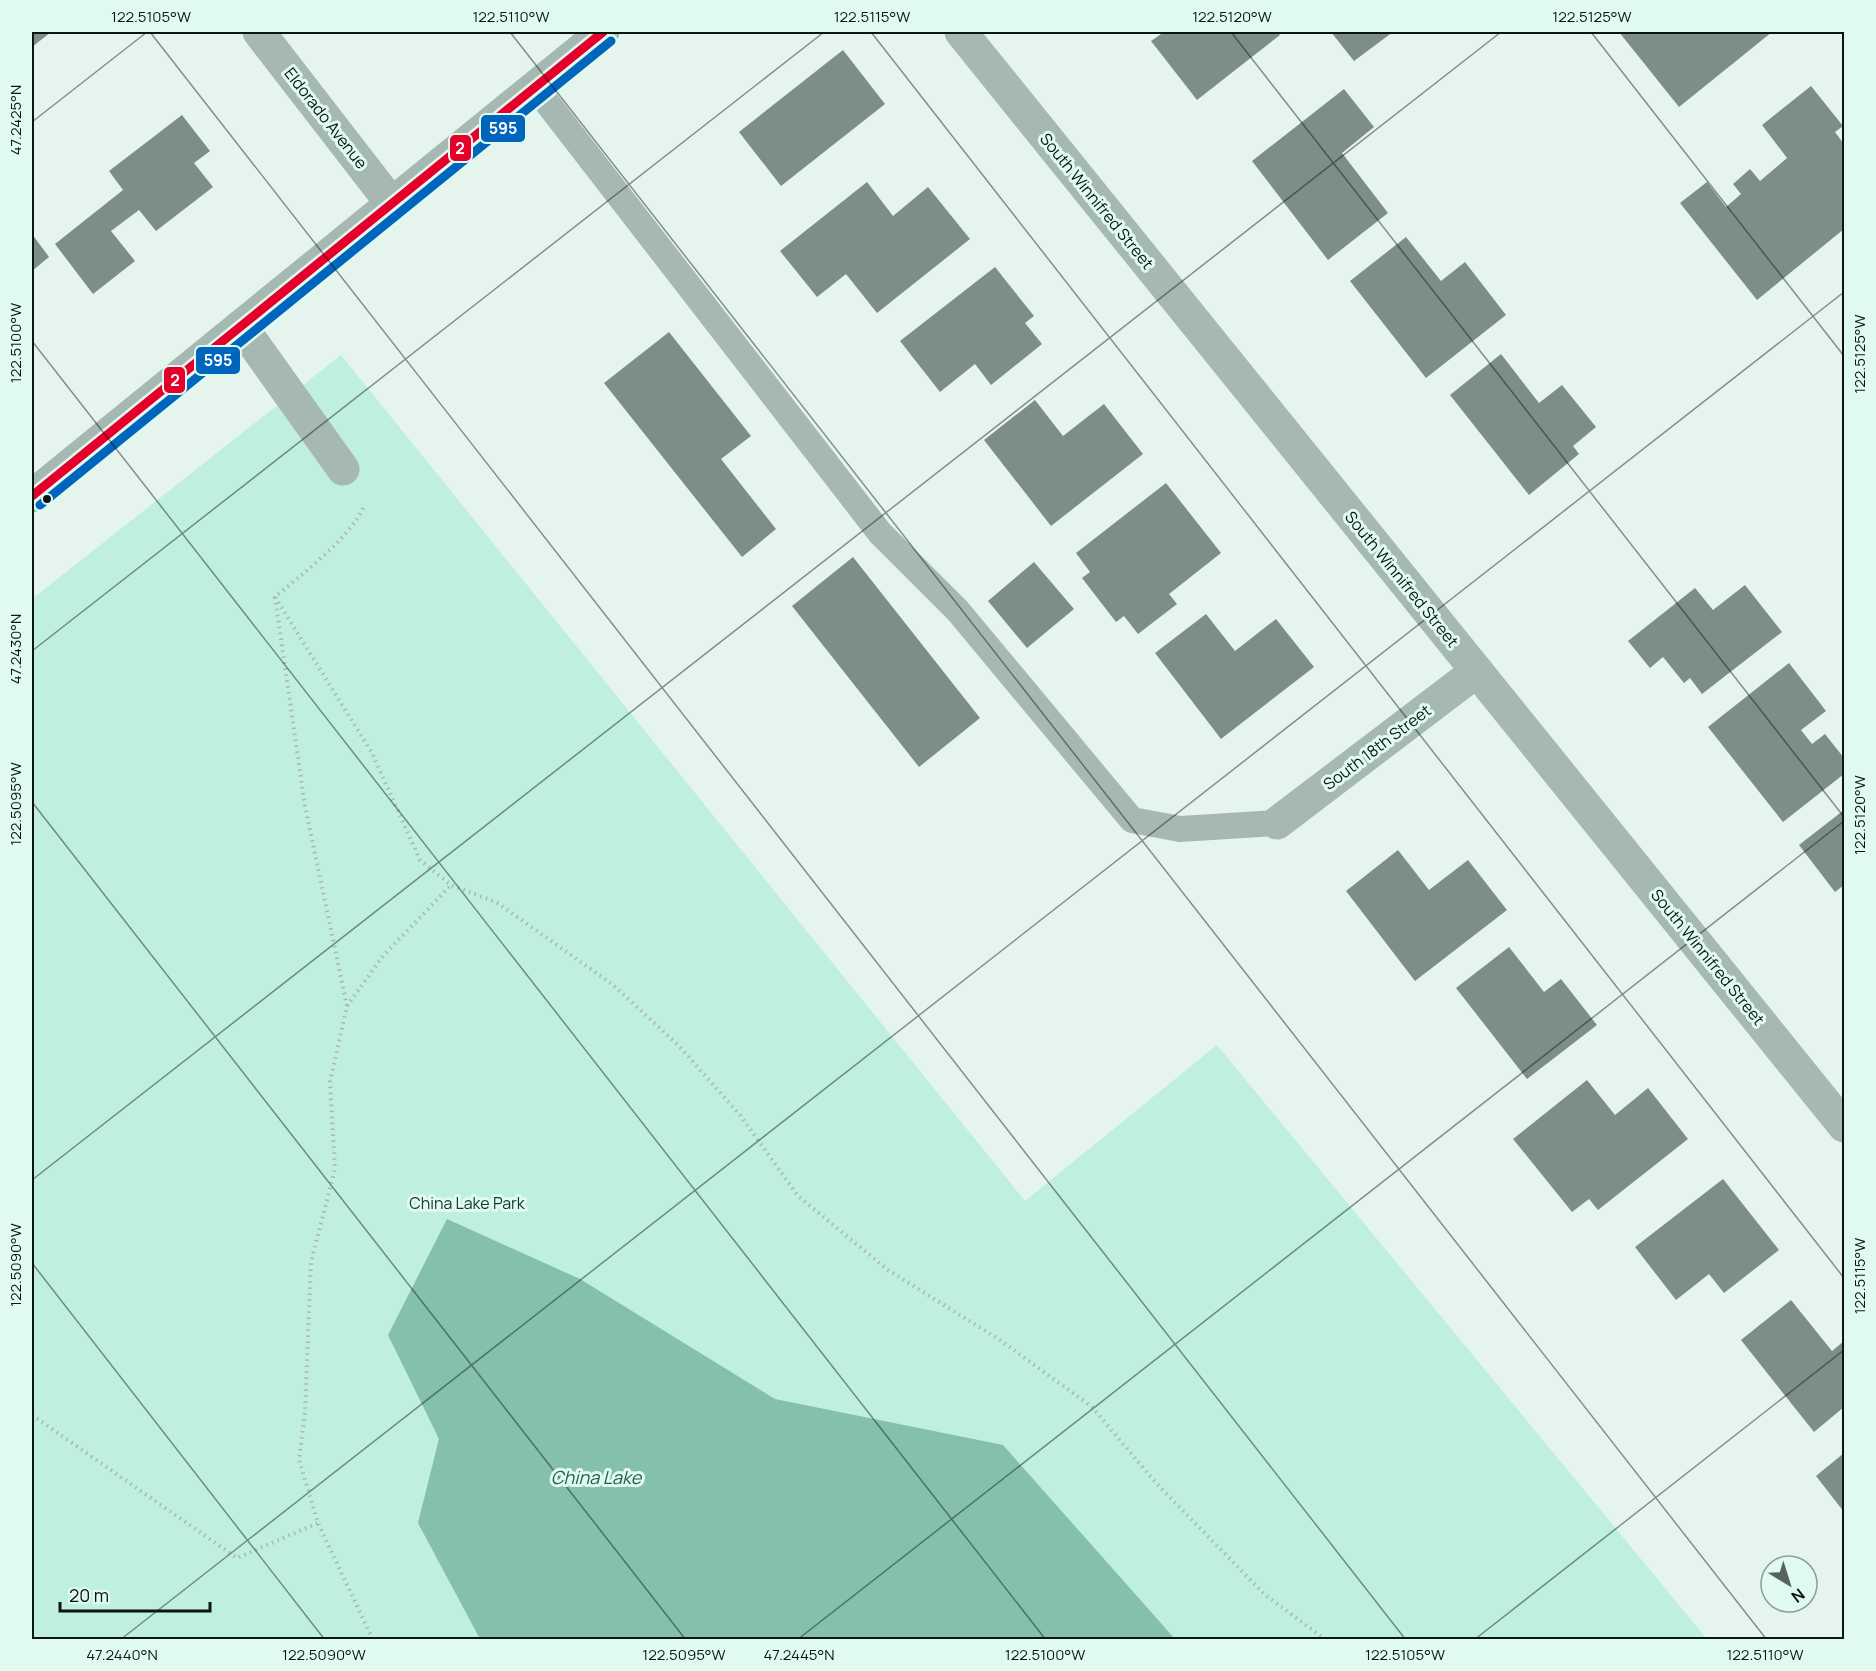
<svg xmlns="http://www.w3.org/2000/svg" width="1876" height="1671" font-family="Manrope,sans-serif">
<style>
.green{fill:#bfefdd}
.water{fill:#84c0aa}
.building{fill:#7b8f88}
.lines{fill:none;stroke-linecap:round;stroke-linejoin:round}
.path{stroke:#aab8b2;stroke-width:4;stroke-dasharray:1.5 4.5;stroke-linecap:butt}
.lane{stroke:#a6b8b2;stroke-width:26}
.street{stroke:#a6b8b2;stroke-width:33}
.primary{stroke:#a5b9b2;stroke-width:33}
.bus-1-casing{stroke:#e0faef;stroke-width:14}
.bus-2-casing{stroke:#e0faef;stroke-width:14}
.bus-1{stroke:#e4002b;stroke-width:9}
.bus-2{stroke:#0065bd;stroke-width:9}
.ticks{fill:none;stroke:#0c1512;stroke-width:1.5;stroke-opacity:0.45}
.bus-dot{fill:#0c1512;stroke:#e0faef;stroke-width:2}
.labels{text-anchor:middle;stroke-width:6;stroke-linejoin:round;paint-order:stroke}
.street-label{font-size:16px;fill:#0c1512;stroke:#e0faef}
.park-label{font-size:16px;fill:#13372b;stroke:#e0faef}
.water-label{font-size:18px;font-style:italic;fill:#22604c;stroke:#e0faef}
.line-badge{stroke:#e0faef;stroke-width:2}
.badge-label{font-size:16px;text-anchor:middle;font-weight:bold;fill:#fff}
.neatline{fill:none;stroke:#0c1512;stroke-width:2}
.ticks-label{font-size:15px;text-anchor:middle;fill:#0c1512}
</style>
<rect width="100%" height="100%" fill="#e6f4ee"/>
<path class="green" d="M341 355 1025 1201 1217 1045 1707 1639 32 1640V599Z"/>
<path class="water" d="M447 1219 580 1279 775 1399 1003 1445 1175 1639H480L418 1523 439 1439 388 1335Z"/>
<g class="building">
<path d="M32 32H51L32 47Z"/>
<path d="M1164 32H1277L1280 35 1197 100 1151 41Z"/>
<path d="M1331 32H1393L1354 61Z"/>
<path d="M1619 32H1772L1679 107Z"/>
<path d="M843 50 885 104 781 186 739 132Z"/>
<path d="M1811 86 1843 126 1835 132 1844 144V229L1757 300 1680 203 1707 182 1726 207 1741 194 1733 184 1750 169 1760 181 1787 158 1762 125Z"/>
<path d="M1344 89 1374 127 1342 153 1388 213 1328 260 1252 161Z"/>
<path d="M182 115 210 151 194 163 213 187 156 231 139 210 111 231 135 261 93 294 55 244 123 190 109 171Z"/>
<path d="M867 182 893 216 928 187 970 239 877 313 846 274 817 297 780 251Z"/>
<path d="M32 234 49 257 32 271Z"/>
<path d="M1406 237 1441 281 1465 262 1506 315 1426 378 1350 281Z"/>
<path d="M995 267 1034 316 1025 323 1042 344 991 385 975 364 940 392 900 341Z"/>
<path d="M669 332 751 436 721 459 776 529 742 557 604 383Z"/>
<path d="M1501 354 1539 403 1562 385 1596 427 1573 446 1579 454 1529 495 1450 395Z"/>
<path d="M1035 400 1063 436 1104 404 1143 454 1051 526 984 440Z"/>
<path d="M1166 483 1221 553 1169 594 1177 604 1138 634 1124 616 1116 622 1082 578 1090 572 1076 553Z"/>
<path d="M853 557 980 718 919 767 792 606Z"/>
<path d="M1034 562 1074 609 1027 648 988 601Z"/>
<path d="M1745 585 1782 632 1702 694 1690 678 1684 683 1663 657 1650 668 1628 641 1695 588 1713 610Z"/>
<path d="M1206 614 1235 651 1276 619 1314 667 1221 739 1155 653Z"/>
<path d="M1789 663 1826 711 1801 730 1812 744 1825 734 1844 758V774L1783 822 1708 727Z"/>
<path d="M1844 810V885L1835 892 1799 845Z"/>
<path d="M1398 850 1429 890 1468 860 1507 910 1415 981 1346 891Z"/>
<path d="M1509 947 1544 992 1561 979 1597 1025 1527 1079 1456 988Z"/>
<path d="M1587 1080 1615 1115 1648 1088 1688 1139 1598 1210 1589 1199 1572 1212 1513 1139Z"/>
<path d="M1723 1179 1779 1250 1724 1293 1709 1274 1676 1300 1635 1247Z"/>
<path d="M1791 1300 1832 1351 1844 1341V1407L1814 1432 1741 1340Z"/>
<path d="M1844 1453V1512L1816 1476Z"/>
</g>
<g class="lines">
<g class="path">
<path d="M363 508C350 538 301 575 275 597L305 806 347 1006 330 1082 335 1169 311 1262 305 1412 299 1460 318 1523 373 1640"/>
<path d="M275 597 372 753 420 860 451 885 496 902 612 984 678 1045 740 1115 798 1196 888 1270 1000 1340 1092 1407 1156 1483 1264 1594 1326 1640"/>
<path d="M347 1006 383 956 451 885"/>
<path d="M32 1415 237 1558 318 1523"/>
<path d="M310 1640H322"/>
</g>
<path class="lane" d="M535 87 880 533 958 611 1132 820 1180 829 1277 823"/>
<g class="street">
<path d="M259 32 392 204"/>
<path d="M961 32 1844 1126"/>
<path d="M241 326 343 469"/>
<path d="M1277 823 1477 671"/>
</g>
<path class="primary" d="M32 496 603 32"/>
<g class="bus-1-casing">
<path id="bus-1" d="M32 496 603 32"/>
</g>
<g class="bus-2-casing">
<path id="bus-2" d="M40 505 611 41"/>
</g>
<use href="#bus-1" class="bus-1"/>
<use href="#bus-2" class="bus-2"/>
</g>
<path class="ticks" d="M150 32 1406 1640M510 32 1767 1640M871 32 1844 1278M1231 32 1844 817M1591 32 1844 356M32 122 147 32M32 341 1046 1640M32 651 824 32M32 802 686 1640M32 1180 1501 32M32 1263 325 1640M120 1640 1844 292M797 1640 1844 821M1474 1640 1844 1350"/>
<circle class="bus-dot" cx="47" cy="499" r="5"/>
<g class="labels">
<g class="street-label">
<text transform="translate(326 118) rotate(52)" y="6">Eldorado Avenue</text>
<text transform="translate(1097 201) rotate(51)" y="6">South Winnifred Street</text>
<text transform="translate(1402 579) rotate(51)" y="6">South Winnifred Street</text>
<text transform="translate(1377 747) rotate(-37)" y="6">South 18th Street</text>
<text transform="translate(1708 957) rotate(51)" y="6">South Winnifred Street</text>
</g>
<g class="park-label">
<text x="467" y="1209">China Lake Park</text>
</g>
<g class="water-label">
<text x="596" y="1484">China Lake</text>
</g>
</g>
<g class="line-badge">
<rect x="480" y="114" width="46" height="29" rx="6" fill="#0065bd"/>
<rect x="449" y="134" width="23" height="28" rx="6" fill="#e4002b"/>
<rect x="195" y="346" width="46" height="29" rx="6" fill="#0065bd"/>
<rect x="163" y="366" width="23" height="28" rx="6" fill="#e4002b"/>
</g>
<g class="badge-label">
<text x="503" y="134">595</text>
<text x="460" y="154">2</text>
<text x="218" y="366">595</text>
<text x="175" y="386">2</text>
</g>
<rect width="1876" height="1671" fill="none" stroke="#e0faef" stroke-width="66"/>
<g transform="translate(1789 1584) rotate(142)"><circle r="28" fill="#e0faef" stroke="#8b9e97" stroke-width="1.5"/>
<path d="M0-4.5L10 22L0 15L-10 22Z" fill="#58635f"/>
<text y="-9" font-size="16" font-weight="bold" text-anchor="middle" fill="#0c1512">N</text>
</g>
<path d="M60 1602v9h150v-9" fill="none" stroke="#0c1512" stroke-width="3"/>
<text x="69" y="1602" font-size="18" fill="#0c1512" stroke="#e0faef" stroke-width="4.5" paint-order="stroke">20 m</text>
<rect x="33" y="33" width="1810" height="1605" class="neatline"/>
<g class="ticks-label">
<text x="151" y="22">122.5105°W</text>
<text x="511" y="22">122.5110°W</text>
<text x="872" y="22">122.5115°W</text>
<text x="1232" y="22">122.5120°W</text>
<text x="1592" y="22">122.5125°W</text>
<text transform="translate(16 120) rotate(-90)" y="5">47.2425°N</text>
<text transform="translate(16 343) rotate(-90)" y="5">122.5100°W</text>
<text transform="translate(1860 354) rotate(-90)" y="5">122.5125°W</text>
<text transform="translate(16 649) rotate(-90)" y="5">47.2430°N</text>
<text transform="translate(16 804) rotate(-90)" y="5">122.5095°W</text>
<text transform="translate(1860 815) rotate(-90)" y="5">122.5120°W</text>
<text transform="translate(16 1265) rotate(-90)" y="5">122.5090°W</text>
<text transform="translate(1860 1276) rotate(-90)" y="5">122.5115°W</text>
<text x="122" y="1660">47.2440°N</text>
<text x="324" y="1660">122.5090°W</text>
<text x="684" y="1660">122.5095°W</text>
<text x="799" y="1660">47.2445°N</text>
<text x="1045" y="1660">122.5100°W</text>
<text x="1405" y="1660">122.5105°W</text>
<text x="1765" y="1660">122.5110°W</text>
</g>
</svg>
